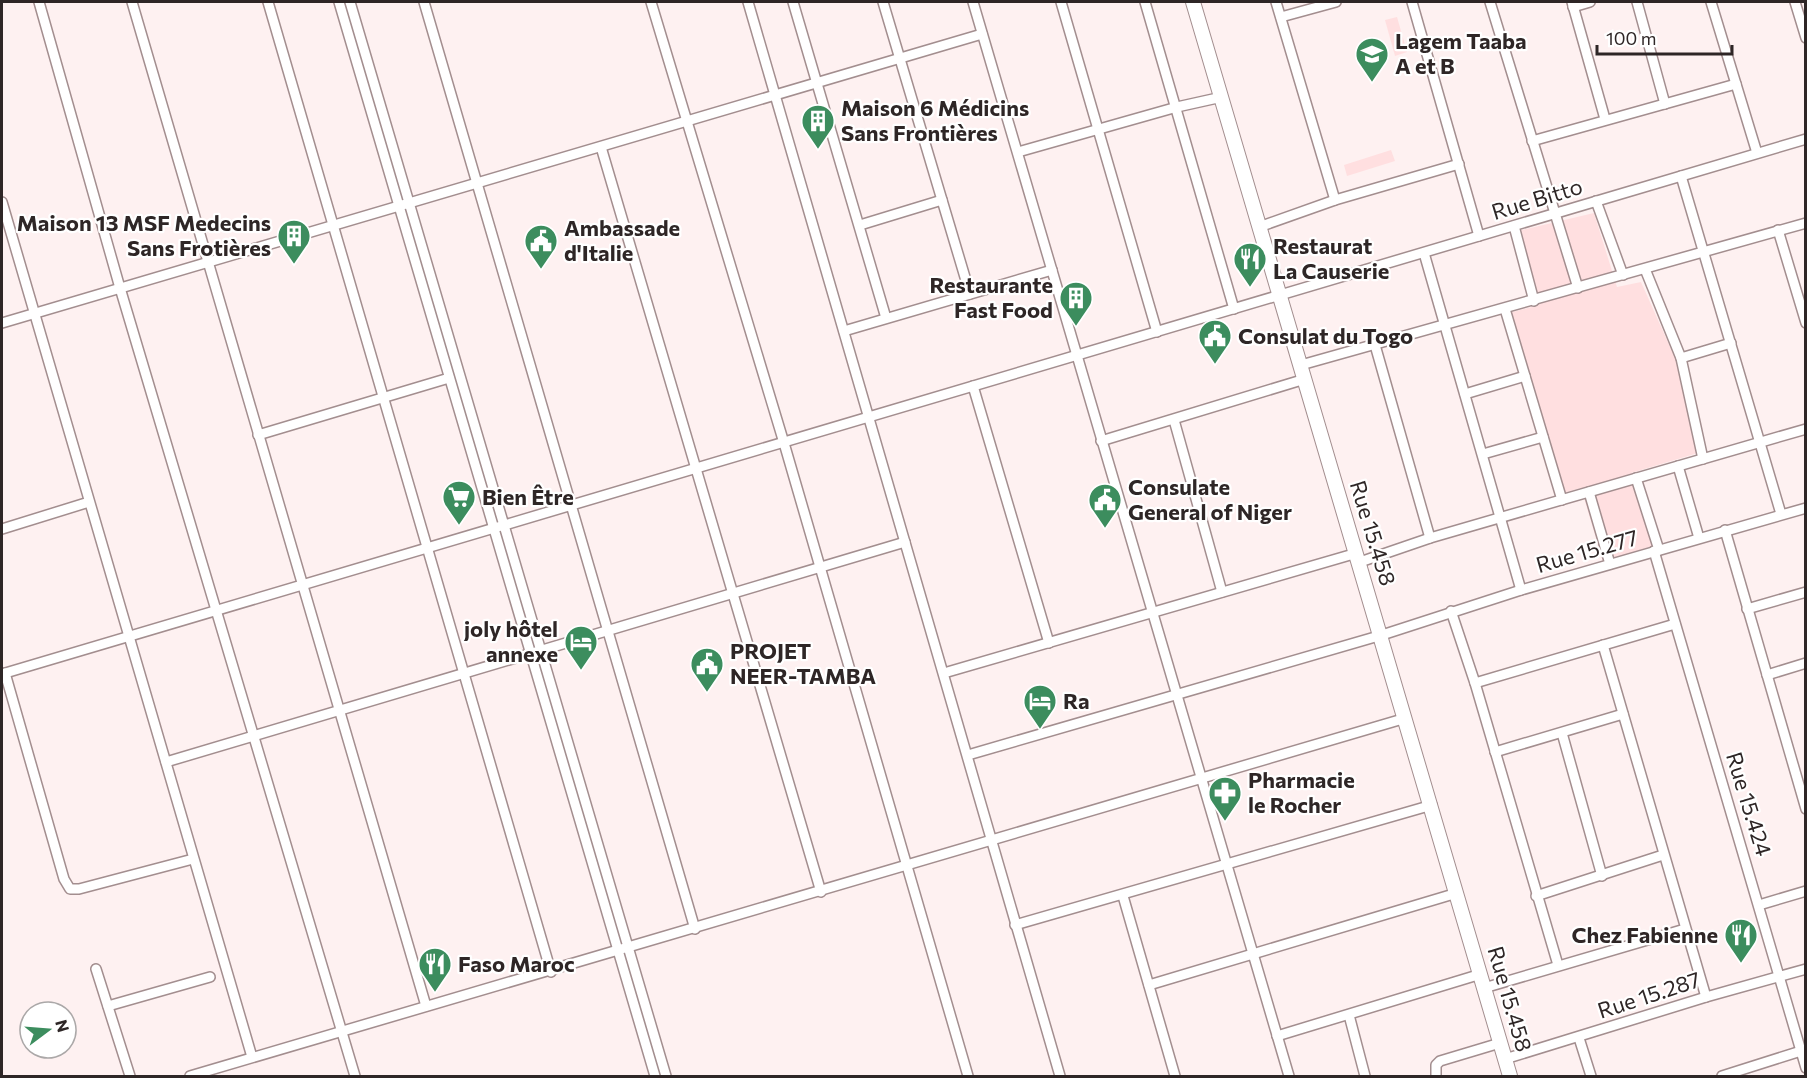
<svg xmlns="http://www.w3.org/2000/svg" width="1807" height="1078" font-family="Commissioner,sans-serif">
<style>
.built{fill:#ffdfe0}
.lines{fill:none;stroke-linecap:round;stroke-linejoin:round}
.minor-casing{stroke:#a38e8f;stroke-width:12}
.secondary-casing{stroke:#a38e8f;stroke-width:16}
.minor{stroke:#fff;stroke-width:9}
.secondary{stroke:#fff;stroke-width:14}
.labels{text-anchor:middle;stroke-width:4.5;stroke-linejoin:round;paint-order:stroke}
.poi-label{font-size:22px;font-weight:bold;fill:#2e2626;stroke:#fff;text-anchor:start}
.street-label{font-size:22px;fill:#2e2626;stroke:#fff}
</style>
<rect width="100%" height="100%" fill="#fef1f1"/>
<g class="built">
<path d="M1397 17 1407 52 1395 56 1385 20Z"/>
<path d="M1391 150 1395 161 1347 176 1344 165Z"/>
<path d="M1594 213 1617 287 1641 282 1675 358 1698 453 1631 473 1653 546 1603 562 1581 488 1563 493 1509 313 1539 305 1518 231Z"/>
</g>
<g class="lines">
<g class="minor-casing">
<g id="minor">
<path d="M39 2 120 288 355 1076"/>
<path d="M132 2 426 1006"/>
<path d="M268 2 551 972"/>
<path d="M339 2 655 1076"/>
<path d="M350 2 666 1076"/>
<path d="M424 2 695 929"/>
<path d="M651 2 784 443 968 1076"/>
<path d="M748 2 1060 1076"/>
<path d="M793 2 886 318"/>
<path d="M883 2 970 294"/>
<path d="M973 2 1289 1076"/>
<path d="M1061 2 1157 332"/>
<path d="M1145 2 1234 309"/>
<path d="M1276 2 1335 200"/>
<path d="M1412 2 1479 236"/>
<path d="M1490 2 1578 288"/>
<path d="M1572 2 1605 119"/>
<path d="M1637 2 1665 104"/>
<path d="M1711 2 1757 153"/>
<path d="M1795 2 1806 38"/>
<path d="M1573 7 1590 2"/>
<path d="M1281 17 1336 2"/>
<path d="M1532 141 1736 84"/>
<path d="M601 147 821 892"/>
<path d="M1018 152 1177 107 1222 97"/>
<path d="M1681 176 1781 514"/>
<path d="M1596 201 1623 275"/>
<path d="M2 202 252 1057"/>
<path d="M860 225 942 200"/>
<path d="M1514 226 1534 301"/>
<path d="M1259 227 1335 200 1459 164"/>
<path d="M1778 230 1806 323"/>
<path d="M1424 253 1521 590"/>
<path d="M1645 269 1681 358 1703 459"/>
<path d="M1505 309 1562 500"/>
<path d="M2 323 982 34"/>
<path d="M844 331 1052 270"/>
<path d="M1375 345 1430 538"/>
<path d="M1681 358 1731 343"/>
<path d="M1301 365 1806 223"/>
<path d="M973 386 1049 643"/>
<path d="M1465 394 1525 376"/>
<path d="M1174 420 1222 592"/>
<path d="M258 435 449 378"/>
<path d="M1101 441 1305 379"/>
<path d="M1483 454 1543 437"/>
<path d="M1678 466 1699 538"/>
<path d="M1636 478 1659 550"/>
<path d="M1589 492 1610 564"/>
<path d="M2 529 89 502"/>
<path d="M1725 530 1806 809"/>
<path d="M1654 551 1806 1068"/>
<path d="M1360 562 1430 538 1806 429"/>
<path d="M1747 609 1806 592"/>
<path d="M1451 611 1475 683 1558 965"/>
<path d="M1603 645 1706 997"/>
<path d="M5 673 64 879 70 889H79L193 859"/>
<path d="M944 673 1357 553"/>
<path d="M2 674C601 491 1205 320 1806 139"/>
<path d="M1767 675 1806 663"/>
<path d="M1475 683 1675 624"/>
<path d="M1562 733 1602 876"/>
<path d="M1495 752 1623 714"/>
<path d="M968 755 1382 635 1521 590 1806 508"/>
<path d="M166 762 905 542"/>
<path d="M1123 896 1175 1076"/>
<path d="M1536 896 1663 855"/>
<path d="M1759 905 1806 891"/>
<path d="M1015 925 1432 805"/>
<path d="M96 969 130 1076"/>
<path d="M1149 985 1457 893"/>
<path d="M1484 988 1685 929"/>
<path d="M108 1006 210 977"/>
<path d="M1349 1015 1365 1076"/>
<path d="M1277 1036 1481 974"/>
<path d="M1579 1038 1591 1076"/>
<path d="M1505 1059 1706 997 1806 969"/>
<path d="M190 1076 1406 718"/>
<path d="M1436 1076V1065L1440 1061 1500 1043"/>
<path d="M1722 1076 1801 1051"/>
</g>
</g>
<g class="secondary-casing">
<path id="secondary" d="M1193 2 1510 1076"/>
</g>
<use href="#minor" class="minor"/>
<use href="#secondary" class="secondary"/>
</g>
<defs>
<g id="school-pin" transform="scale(1.725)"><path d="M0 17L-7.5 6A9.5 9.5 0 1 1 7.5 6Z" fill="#3c8d5e" stroke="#fff"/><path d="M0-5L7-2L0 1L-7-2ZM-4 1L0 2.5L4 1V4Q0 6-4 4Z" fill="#fff"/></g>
<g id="building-pin" transform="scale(1.725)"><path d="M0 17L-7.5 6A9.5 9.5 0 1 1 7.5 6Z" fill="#3c8d5e" stroke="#fff"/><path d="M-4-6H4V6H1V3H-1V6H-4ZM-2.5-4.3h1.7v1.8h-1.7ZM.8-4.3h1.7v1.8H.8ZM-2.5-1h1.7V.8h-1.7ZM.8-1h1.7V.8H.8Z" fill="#fff"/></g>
<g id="civic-pin" transform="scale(1.725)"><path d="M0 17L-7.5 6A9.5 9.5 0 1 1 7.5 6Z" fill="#3c8d5e" stroke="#fff"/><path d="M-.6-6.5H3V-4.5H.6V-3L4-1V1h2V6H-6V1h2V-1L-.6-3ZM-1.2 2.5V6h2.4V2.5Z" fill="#fff"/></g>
<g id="restaurant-pin" transform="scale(1.725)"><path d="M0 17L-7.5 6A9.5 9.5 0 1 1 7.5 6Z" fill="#3c8d5e" stroke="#fff"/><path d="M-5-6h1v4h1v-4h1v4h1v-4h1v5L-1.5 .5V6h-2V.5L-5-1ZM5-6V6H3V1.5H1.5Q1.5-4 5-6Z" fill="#fff"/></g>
<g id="supermarket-pin" transform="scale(1.725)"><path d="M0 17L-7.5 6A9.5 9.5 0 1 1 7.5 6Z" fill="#3c8d5e" stroke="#fff"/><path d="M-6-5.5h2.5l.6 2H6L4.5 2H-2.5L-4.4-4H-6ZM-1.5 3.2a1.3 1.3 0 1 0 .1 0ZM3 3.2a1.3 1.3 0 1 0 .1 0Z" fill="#fff"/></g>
<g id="hotel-pin" transform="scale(1.725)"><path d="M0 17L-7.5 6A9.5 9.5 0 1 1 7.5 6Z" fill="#3c8d5e" stroke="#fff"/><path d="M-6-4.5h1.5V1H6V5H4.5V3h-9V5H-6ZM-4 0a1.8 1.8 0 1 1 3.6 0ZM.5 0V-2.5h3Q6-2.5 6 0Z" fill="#fff"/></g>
<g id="pharmacy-pin" transform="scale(1.725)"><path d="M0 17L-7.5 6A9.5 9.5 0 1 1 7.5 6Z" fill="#3c8d5e" stroke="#fff"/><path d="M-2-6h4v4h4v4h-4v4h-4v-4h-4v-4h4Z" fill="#fff"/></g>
</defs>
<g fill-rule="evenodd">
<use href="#school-pin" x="1372" y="54"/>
<use href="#building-pin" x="818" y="121"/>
<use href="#building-pin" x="294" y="236"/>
<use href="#civic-pin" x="541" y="241"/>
<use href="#restaurant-pin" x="1250" y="259"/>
<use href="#building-pin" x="1076" y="298"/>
<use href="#civic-pin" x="1215" y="336"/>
<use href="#supermarket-pin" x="459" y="497"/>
<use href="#civic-pin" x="1105" y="500"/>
<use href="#hotel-pin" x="581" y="642"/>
<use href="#civic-pin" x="707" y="664"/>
<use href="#hotel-pin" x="1040" y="701"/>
<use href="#pharmacy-pin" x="1225" y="793"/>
<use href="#restaurant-pin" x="1741" y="935"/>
<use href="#restaurant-pin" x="435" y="964"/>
</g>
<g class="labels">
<g class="poi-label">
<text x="1395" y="49">Lagem Taaba<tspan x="1395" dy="25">A et B</tspan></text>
<text x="841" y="116">Maison 6 Médicins<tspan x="841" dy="25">Sans Frontières</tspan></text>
<text x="271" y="231" text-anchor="end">Maison 13 MSF Medecins<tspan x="271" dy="25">Sans Frotières</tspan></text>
<text x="564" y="236">Ambassade<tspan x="564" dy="25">d'Italie</tspan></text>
<text x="1273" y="254">Restaurat<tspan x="1273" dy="25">La Causerie</tspan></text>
<text x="1053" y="293" text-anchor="end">Restaurante<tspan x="1053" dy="25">Fast Food</tspan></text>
<text x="1238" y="344">Consulat du Togo</text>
<text x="1128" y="495">Consulate<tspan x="1128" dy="25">General of Niger</tspan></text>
<text x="482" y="505">Bien Être</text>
<text x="558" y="637" text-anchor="end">joly hôtel<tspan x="558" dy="25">annexe</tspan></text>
<text x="730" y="659">PROJET<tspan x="730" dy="25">NEER-TAMBA</tspan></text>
<text x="1063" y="709">Ra</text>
<text x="1248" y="788">Pharmacie<tspan x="1248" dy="25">le Rocher</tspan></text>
<text x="1718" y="943" text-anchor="end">Chez Fabienne</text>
<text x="458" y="972">Faso Maroc</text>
</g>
<g class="street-label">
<text transform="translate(1537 199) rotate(-17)" y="8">Rue Bitto</text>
<text transform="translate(1373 533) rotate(73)" y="8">Rue 15.458</text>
<text transform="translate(1587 551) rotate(-16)" y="8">Rue 15.277</text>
<text transform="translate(1749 804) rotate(73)" y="8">Rue 15.424</text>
<text transform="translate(1649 995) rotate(-18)" y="8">Rue 15.287</text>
<text transform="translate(1510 999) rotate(74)" y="8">Rue 15.458</text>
</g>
</g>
<rect width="1807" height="1078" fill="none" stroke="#2e2626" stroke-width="6"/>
<g transform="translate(48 1030) rotate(74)"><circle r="28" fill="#ffffff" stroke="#aba8a8" stroke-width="1.5"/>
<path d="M0-4.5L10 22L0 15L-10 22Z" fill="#3c8d5e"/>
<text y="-9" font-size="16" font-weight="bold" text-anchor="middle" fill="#2e2626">N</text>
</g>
<path d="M1597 45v9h135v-9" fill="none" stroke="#2e2626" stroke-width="3"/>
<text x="1606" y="45" font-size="18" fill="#2e2626" stroke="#ffffff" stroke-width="4.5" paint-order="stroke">100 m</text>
</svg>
